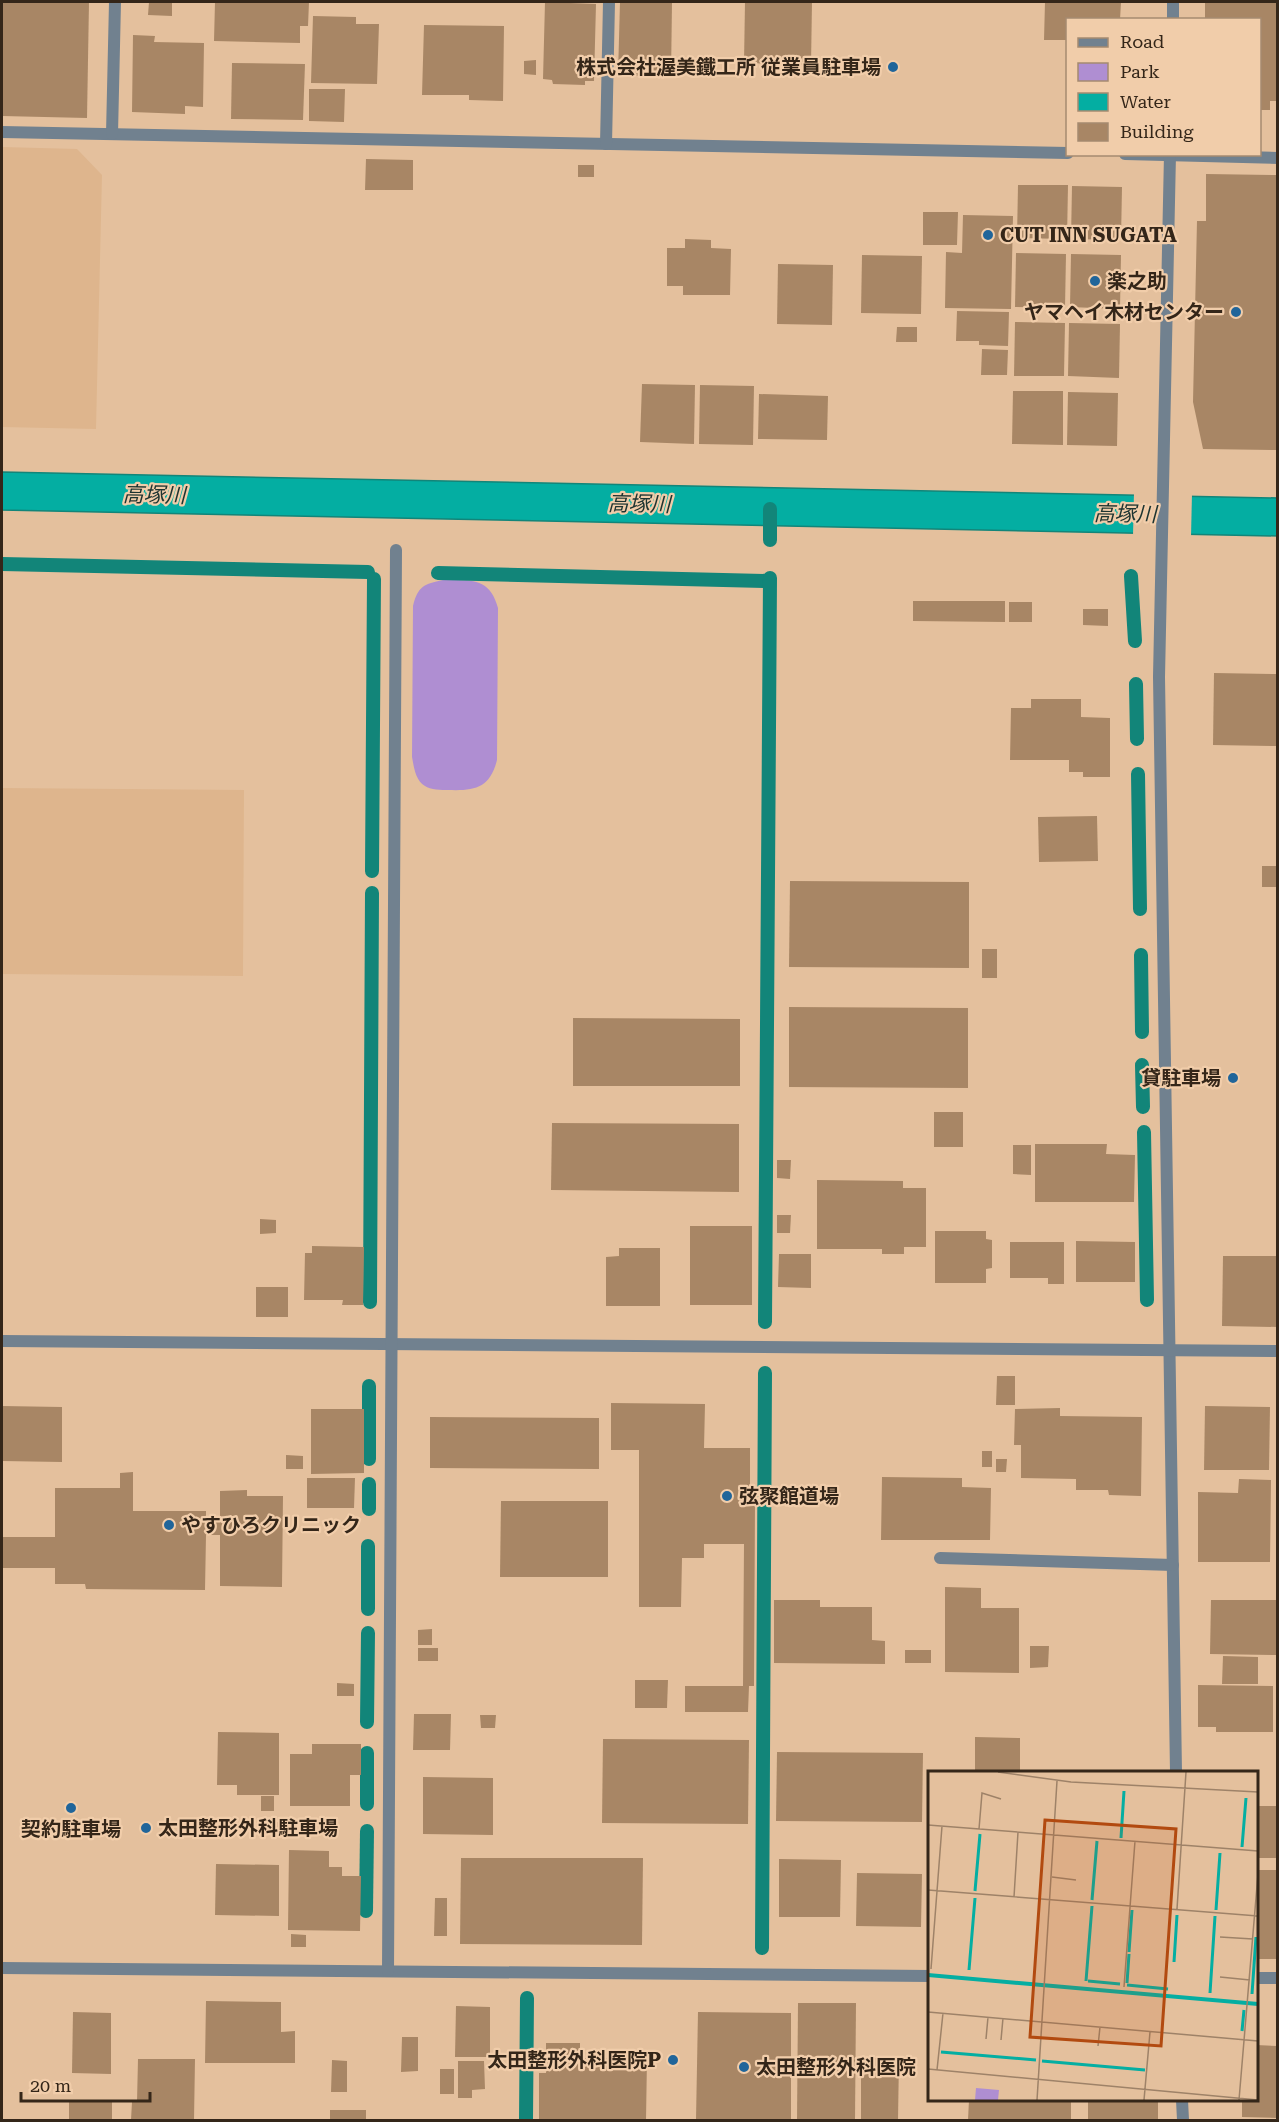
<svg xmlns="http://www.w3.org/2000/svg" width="1279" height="2122" font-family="'Roboto Serif','Noto Sans JP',serif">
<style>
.built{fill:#deb58d}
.green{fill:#af8ed2}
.water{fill:#04aea2;stroke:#128579;stroke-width:1.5}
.pier{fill:#e4c09d}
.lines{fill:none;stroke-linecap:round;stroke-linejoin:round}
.stream{stroke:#128579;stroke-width:14}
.building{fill:#a88665}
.street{stroke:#71818f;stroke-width:12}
.poi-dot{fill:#20659a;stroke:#f1cdaa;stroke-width:2}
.labels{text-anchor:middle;stroke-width:4.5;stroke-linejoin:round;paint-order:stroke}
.poi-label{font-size:20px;font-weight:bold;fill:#342619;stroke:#f1cdaa;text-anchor:start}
.water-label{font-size:21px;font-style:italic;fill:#1d3431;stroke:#f1cdaa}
.inset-river{fill:none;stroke:#04aea2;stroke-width:3}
.inset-road{fill:none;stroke:#9e8268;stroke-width:1.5}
.view{fill:#b24a10;fill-opacity:0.15;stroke:#b24a10;stroke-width:3}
.inset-edge{fill:none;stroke:#342619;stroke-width:3}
</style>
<rect width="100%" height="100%" fill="#e4c09d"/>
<g class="built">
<path d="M2 147 77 149 102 175 96 429 2 427Z"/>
<path d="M2 788 244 790 243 976 2 974Z"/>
</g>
<path class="green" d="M443 580C470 580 490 577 498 608L497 760C490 788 475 791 448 790 442 790 430 790 425 786 415 780 414 767 412 757L413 606C418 586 424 584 443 580Z"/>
<path class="water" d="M2 472 1277 498 1278 536 2 510Z"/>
<path class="pier" d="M1134 492 1192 493 1191 537 1133 536Z"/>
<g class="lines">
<g class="stream">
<path d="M770 540V509"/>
<path d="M2 564 368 572"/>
<path d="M438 573 769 581"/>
<path d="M1131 576 1135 641"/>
<path d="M1136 684 1137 739"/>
<path d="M1138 774 1140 909"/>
<path d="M372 871 374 579"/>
<path d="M1141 955 1142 1032"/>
<path d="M1142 1065 1143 1107"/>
<path d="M1144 1132 1147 1300"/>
<path d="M370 1302 372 893"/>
<path d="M765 1322 770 578"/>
<path d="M369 1459V1386"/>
<path d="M369 1509V1484"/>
<path d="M368 1609V1546"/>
<path d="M367 1722 368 1633"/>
<path d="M367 1804V1753"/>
<path d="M366 1911 367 1831"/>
<path d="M762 1948 765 1373"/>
<path d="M526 2120 527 1998"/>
</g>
</g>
<g class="building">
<path d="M2 2H89L87 118 2 116Z"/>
<path d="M149 2H172V16L148 15Z"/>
<path d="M215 2H309L308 26H300V43L214 41Z"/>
<path d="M545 2 596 4 594 81H585V85L553 84 552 80 543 79Z"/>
<path d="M620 2H672L671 77 618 75Z"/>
<path d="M745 2H812L811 65 744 63Z"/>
<path d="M1045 2H1121L1120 20H1068V40H1044Z"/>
<path d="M1205 2H1278V101H1270V110H1260V20H1205Z"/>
<path d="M313 16 356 17V24H379L377 84 311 83Z"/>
<path d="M424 25 504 26 503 101 469 100V95H422Z"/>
<path d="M133 35 155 36 154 42 204 43 203 107 185 106V114L132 112Z"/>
<path d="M536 60V75L524 74V61Z"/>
<path d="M232 63 305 64 303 120 231 119Z"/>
<path d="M309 89H345L344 122 309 121Z"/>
<path d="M366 159 413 160V190H365Z"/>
<rect x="578" y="165" width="16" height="12"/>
<path d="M1206 174 1278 175V450L1203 449 1193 402 1197 221H1206Z"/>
<path d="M1018 185H1068L1067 239 1017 238Z"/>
<path d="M1072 186 1122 187 1121 240 1071 239Z"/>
<path d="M923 212H958L957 245H923Z"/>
<path d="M963 215 1013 216 1011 309 945 308 946 252 962 253Z"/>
<path d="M685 239 711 240V248L731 249 730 295H683V286H667V248H685Z"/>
<path d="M1016 253 1066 254 1065 308 1015 307Z"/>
<path d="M1071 254 1121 255 1120 309 1070 307Z"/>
<path d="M862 255 922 256 921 314 861 313Z"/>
<path d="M778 264 833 265 832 325 777 324Z"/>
<path d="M957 311 1009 312 1008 346 979 345V341H956Z"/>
<path d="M1015 322 1065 323 1064 376H1014Z"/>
<path d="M1069 323 1120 324 1119 378 1068 376Z"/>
<path d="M897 327H917V342H896Z"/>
<path d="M982 349 1008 350 1007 375H981Z"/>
<path d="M642 384 695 385 694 444 640 442Z"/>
<path d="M700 385 754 386 753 445 699 444Z"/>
<path d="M1013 391H1063V445L1012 444Z"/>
<path d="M1068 392 1118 393 1117 446 1067 445Z"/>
<path d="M759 394 828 396 827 440 758 439Z"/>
<path d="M913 601H1005V622L913 621Z"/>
<rect x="1009" y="602" width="23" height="20"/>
<path d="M1083 609H1108V626L1083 625Z"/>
<path d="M1214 673 1278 674V746L1213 745Z"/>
<path d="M1031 699H1081V717L1110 718V777H1083V772H1069V760H1010L1011 708H1031Z"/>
<path d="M1097 816 1098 861 1039 862 1038 817Z"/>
<rect x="1262" y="866" width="16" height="21"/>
<path d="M790 881 969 882V968L789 967Z"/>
<rect x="982" y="949" width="15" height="29"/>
<path d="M789 1007 968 1008V1088L789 1087Z"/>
<path d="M573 1018 740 1019V1086H573Z"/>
<rect x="934" y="1112" width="29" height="35"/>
<path d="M552 1123 739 1124V1192L551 1190Z"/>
<path d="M1035 1144H1107L1106 1154 1135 1155 1134 1202H1035Z"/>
<path d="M1013 1145H1031V1175L1013 1174Z"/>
<path d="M777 1160H791L790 1179 777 1178Z"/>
<path d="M817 1180 903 1181V1188H926V1247H904V1254H882V1249H817Z"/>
<path d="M777 1215H791L790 1233H777Z"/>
<path d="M260 1219 276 1220V1233L260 1234Z"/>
<rect x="690" y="1226" width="62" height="79"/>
<path d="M935 1231H986V1239L992 1240V1268L986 1269V1283H935Z"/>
<path d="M1076 1241 1135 1242V1282H1076Z"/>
<path d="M1010 1242H1064V1284H1048V1278H1010Z"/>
<path d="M312 1246 364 1247 363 1305H342L343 1300H304L305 1253H312Z"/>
<path d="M619 1248H660V1306H606V1257L619 1256Z"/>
<path d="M779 1254H811V1288L778 1287Z"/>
<path d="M1223 1256H1278V1327L1222 1326Z"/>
<rect x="256" y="1287" width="32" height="30"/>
<path d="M997 1376H1015V1405H996Z"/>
<path d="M611 1403 705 1404 704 1448H750V1502H755L754 1686H749L748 1712H685V1686H743L744 1544H704V1558H682L681 1607H639V1450H611Z"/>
<path d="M2 1406 62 1407V1462L2 1461Z"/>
<path d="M1205 1406 1270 1407 1269 1470H1204Z"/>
<path d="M1060 1408V1416L1142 1417 1141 1496 1109 1495 1108 1490H1076V1479L1021 1478V1445H1014L1015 1409Z"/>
<path d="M311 1409H364V1473L311 1474Z"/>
<path d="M430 1417 599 1418V1469L430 1468Z"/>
<rect x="982" y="1451" width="10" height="16"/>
<path d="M286 1455 303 1456V1469H286Z"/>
<path d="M996 1459H1007L1006 1472H996Z"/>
<path d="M133 1472V1511H206V1516H220V1491L247 1490V1496H283L282 1587 220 1586V1535H206L205 1590 86 1589 85 1584H55V1568H2V1537H55V1488H120V1473Z"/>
<path d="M882 1477 962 1478V1487L991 1488 990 1540H881Z"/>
<path d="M307 1478H355L354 1508H307Z"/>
<path d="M1239 1479 1271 1480 1270 1562H1198V1492L1238 1493Z"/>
<path d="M501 1501H608V1577H500Z"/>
<path d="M945 1587 981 1588V1608H1019V1673L945 1672Z"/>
<path d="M774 1600H820V1607H872V1640L885 1641V1664L774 1663Z"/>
<path d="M1211 1600H1278V1655L1210 1654Z"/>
<path d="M432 1629V1645H418V1630Z"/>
<path d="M1030 1646H1049L1048 1667 1030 1668Z"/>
<rect x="418" y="1648" width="20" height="13"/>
<rect x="905" y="1650" width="26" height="13"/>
<path d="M1223 1656 1258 1657V1684H1222Z"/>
<path d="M635 1680H668L667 1708H635Z"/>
<path d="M337 1683 354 1684V1696H337Z"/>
<path d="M1198 1685 1273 1686V1732H1216V1727H1198Z"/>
<path d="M414 1714H451L450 1750H413Z"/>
<path d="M480 1715H496L495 1728H481Z"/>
<path d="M218 1732 279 1733V1795H237V1785H217Z"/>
<path d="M975 1737 1020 1738V1772H975Z"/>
<path d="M603 1739 749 1740 748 1824 602 1823Z"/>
<path d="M312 1744H361V1775H350V1806H290V1754H312Z"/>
<path d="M777 1752 923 1753 922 1822 776 1821Z"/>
<path d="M423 1777 493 1778V1835L423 1834Z"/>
<rect x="261" y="1796" width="13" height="15"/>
<rect x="1256" y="1806" width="22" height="52"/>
<path d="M278 1822V1832H264V1823Z"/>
<path d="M289 1850 329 1851V1867H342V1876H361L360 1931 288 1930Z"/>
<path d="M461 1858H643L642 1945 460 1944Z"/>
<path d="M779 1859 841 1860 840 1917H779Z"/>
<path d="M216 1864 279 1865V1916L215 1915Z"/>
<rect x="1256" y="1870" width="22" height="89"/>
<path d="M857 1873 922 1874 921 1927 856 1926Z"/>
<path d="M435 1898H447V1936H434Z"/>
<path d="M291 1934 306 1935V1947H291Z"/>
<path d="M206 2001 281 2002V2032L295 2031V2063H205Z"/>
<path d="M798 2003H856L855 2120H797Z"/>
<path d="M456 2006 490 2007V2057H455Z"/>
<path d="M73 2012 111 2013V2074L72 2073Z"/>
<path d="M698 2012 791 2013V2120H696Z"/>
<path d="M402 2037H418V2071L401 2072Z"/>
<path d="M546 2043H580V2058H647L646 2120H539V2073H546Z"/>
<path d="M1256 2045 1278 2046V2118L1242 2117V2100H1256Z"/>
<path d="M861 2058H899L898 2120H861Z"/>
<path d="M138 2059H195L194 2120H131L132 2102H137Z"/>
<path d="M332 2060 347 2061V2092H331Z"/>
<path d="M458 2061H484L485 2089 472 2090V2098H458Z"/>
<rect x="440" y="2069" width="14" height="25"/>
<path d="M69 2100 112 2101V2120H69Z"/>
<path d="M969 2100H1071V2120H968Z"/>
<rect x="1088" y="2100" width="70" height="20"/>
<rect x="330" y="2110" width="36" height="10"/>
</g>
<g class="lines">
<g class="street">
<path d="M1173 20V2"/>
<path d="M2 132 1068 153"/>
<path d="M112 134 115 2"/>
<path d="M606 144 609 2"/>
<path d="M1125 154 1278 158"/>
<path d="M1170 154 1159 677 1176 1772"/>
<path d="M2 1341 1278 1351"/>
<path d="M940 1558 1173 1565"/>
<path d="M2 1968 930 1976"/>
<path d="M388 1971 396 550"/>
<path d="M1256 1978H1278"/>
<path d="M1182 2100 1183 2120"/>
</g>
</g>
<g class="poi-dot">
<circle cx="893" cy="67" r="6"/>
<circle cx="988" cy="235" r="6"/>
<circle cx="1095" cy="281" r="6"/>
<circle cx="1236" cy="312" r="6"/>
<circle cx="1233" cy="1078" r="6"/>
<circle cx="727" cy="1496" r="6"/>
<circle cx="169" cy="1525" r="6"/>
<circle cx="71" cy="1808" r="6"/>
<circle cx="146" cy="1828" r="6"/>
<circle cx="673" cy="2060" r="6"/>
<circle cx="744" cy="2067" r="6"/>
</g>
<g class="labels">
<g class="poi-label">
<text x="881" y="74" text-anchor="end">株式会社渥美鐵工所 従業員駐車場</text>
<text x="1000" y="242">CUT INN SUGATA</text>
<text x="1107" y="288">楽之助</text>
<text x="1224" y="319" text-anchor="end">ヤマヘイ木材センター</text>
<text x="1221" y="1085" text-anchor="end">貸駐車場</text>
<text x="739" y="1503">弦聚館道場</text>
<text x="181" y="1532">やすひろクリニック</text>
<text x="158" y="1835">太田整形外科駐車場</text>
<text x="71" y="1836" text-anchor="middle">契約駐車場</text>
<text x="661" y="2067" text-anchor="end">太田整形外科医院P</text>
<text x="756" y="2074">太田整形外科医院</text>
</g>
<g class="water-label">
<text transform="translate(154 495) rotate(1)" y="7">高塚川</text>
<text transform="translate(639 504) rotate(1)" y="7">高塚川</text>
<text transform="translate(1125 514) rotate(1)" y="7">高塚川</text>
</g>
</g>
<g transform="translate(928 1771)">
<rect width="330" height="330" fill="#e4c09d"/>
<path d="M48 317 71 319 70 329H47Z" fill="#af8ed2"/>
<path d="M0 202 330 231V235L0 206Z" fill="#04aea2"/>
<path class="inset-river" d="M193 67 196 20M314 76 318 27M47 120 52 63M164 129 169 70M288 139 292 82M201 181 204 139M246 191 249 144M41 199 47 127M158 210 164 135M160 210 192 213M199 212 201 183M199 214 240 218M282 222 287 145M324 223 328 166M314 260 316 239M13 281 108 289M114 290 217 299"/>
<path class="inset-road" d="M70 1 143 11 330 21M0 54 330 80M51 58 54 22 73 28M124 106 148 109M0 119 330 145M86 126 90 61M249 138 258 1M292 166 325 168M3 198 14 55M292 206 322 209M196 216 207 70M0 241 330 270M58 268 60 246M73 269 75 247M170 275 172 256M0 298 330 329M9 299 15 242M109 329 129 10M216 329 222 261M311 329 330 103"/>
<path class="view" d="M117 49 248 58 233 275 102 266Z"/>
<rect width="330" height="330" class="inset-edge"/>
</g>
<rect width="1279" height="2122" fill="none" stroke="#342619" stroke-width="6"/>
<rect x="1066" y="18" width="195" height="138" fill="#f1cdaa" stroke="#a58a70" stroke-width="1.5"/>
<rect x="1078" y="38" width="30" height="9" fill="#71818f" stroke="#a58a70" stroke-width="1.5"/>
<text x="1120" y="48" font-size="18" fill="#342619">Road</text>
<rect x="1078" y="63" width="30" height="18" fill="#af8ed2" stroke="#a58a70" stroke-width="1.5"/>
<text x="1120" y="78" font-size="18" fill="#342619">Park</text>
<rect x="1078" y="93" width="30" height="18" fill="#04aea2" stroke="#a58a70" stroke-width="1.5"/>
<text x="1120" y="108" font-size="18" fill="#342619">Water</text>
<rect x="1078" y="123" width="30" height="18" fill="#a88665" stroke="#a58a70" stroke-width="1.5"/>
<text x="1120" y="138" font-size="18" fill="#342619">Building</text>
<path d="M21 2092v9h129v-9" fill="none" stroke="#342619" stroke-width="3"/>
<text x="30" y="2092" font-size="18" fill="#342619" stroke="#f1cdaa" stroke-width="4.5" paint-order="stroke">20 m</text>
</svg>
